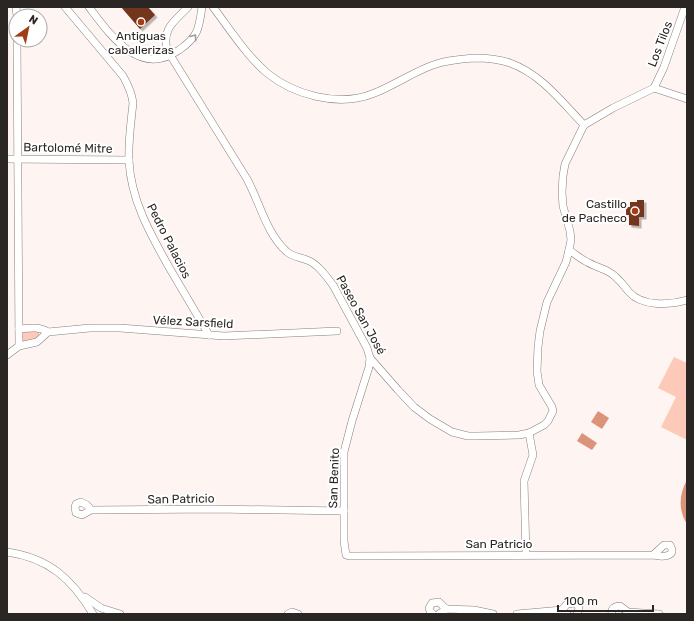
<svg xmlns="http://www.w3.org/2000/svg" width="694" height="621" font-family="Rubik,sans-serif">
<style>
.green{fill:#fdc9b8}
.water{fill:#db937a}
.building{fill:#73341f;filter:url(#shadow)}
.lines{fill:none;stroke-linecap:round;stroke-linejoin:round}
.minor-casing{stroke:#887e7a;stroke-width:8}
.minor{stroke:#fff;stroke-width:7}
.oneway{stroke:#9f9d9c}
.poi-dot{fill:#a33d15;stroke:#fff;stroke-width:1.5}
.labels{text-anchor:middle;stroke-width:4;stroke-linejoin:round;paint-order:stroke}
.poi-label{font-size:12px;fill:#2a2624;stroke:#fff}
.street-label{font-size:12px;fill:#2a2624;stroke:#fff}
</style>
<defs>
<filter id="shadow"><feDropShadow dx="2.5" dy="2.5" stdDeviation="0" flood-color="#0004"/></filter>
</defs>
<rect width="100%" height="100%" fill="#fef4f1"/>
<g class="green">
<path d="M34 331 39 332V337L37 339 23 342V332Z"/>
<path d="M674 357 687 363V440L661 427 676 397 658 388Z"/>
</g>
<g class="water">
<path d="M598 411 609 418 602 429 591 422Z"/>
<path d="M582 433 597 443 592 450 577 441Z"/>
<path d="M687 480V524C678 510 679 494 687 480Z"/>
</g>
<g class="building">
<path d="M121 7H148L155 15 140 29Z"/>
<path d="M637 200H644V217H639V226L629 225V215H626V207H630V202H637Z"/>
</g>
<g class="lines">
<g class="minor-casing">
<g id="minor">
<path d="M16 7 17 16"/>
<path d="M65 7 123 76C128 85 132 93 133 103 131 122 128 142 129 161 131 201 151 235 170 269 183 291 196 313 209 335"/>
<path d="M89 7C111 36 140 78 179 50 198 37 199 29 202 7"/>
<path d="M188 7C174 22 162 28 167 50L247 179C260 203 266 233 287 252 293 257 300 257 307 260 318 264 326 276 333 285L367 348 370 358 398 390 414 407 430 419 452 432 468 436H477L519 435 529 433 544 425 548 421 553 411 552 407 539 385 537 371 538 347 540 331 547 302 566 262 569 250 571 240 570 231 563 206 562 192 563 176 565 164 584 125 613 108 654 88"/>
<path d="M213 7C229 28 246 55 267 73 294 95 338 107 372 94 394 86 414 71 436 64 448 60 461 59 474 58 486 58 499 59 510 63 541 74 562 102 584 125"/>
<path d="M17 40 19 346"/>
<path d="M654 88 664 67 685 7"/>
<path d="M654 88 687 99"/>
<path d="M7 159 129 160"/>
<path d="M569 250C575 254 581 259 587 262 594 266 602 268 609 272 618 277 623 285 629 292 642 307 670 305 687 300"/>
<path d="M48 332 90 328H120L224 336 337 331"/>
<path d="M7 355 19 346 37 342 48 332C39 326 29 328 19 329"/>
<path d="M370 358 369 367 352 421 344 452V541L346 555 349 556 653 555C660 557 678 558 670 545H664L653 555"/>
<path d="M91 510 87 505 81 502 76 504 75 507 76 513 82 515 91 510 215 509 344 511"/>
<path d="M7 552C49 558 72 579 93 614"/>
<path d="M526 555 524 481 533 455 529 433"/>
<path d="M85 597 101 608 120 614"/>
<path d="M562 610 567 604 574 603 578 605 579 609 577 614"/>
<path d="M288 614 292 612 298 614"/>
<path d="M433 614 430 611 429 608 432 603 439 602 446 609"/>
<path d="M439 614 446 609 474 610 493 614"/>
<path d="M517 614 562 610 567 614"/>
<path d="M612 614C611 608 615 606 620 606L628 612 659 614"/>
</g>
</g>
<use href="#minor" class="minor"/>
</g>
<defs><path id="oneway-chevron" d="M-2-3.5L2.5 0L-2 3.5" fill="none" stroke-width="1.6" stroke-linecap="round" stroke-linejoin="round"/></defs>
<use class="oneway" href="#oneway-chevron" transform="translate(194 37) rotate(-54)"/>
<g class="poi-dot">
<circle cx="141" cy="22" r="4"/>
<circle cx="635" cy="211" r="4"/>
</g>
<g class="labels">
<g class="poi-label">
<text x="141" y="40">Antiguas<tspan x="141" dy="14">caballerizas</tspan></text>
<text x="627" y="208" text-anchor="end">Castillo<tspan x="627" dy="14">de Pacheco</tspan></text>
</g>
<g class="street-label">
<text transform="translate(660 44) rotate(-69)" y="4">Los Tilos</text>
<text transform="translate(68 148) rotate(1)" y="4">Bartolomé Mitre</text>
<text transform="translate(169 241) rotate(63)" y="4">Pedro Palacios</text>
<text transform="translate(361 315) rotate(61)" y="4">Paseo San José</text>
<text transform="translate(193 322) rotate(3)" y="4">Vélez Sarsfield</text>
<text transform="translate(334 478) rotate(-88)" y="4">San Benito</text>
<text transform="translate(181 499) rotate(-1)" y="4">San Patricio</text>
<text x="499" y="548">San Patricio</text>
</g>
</g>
<rect width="694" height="621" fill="none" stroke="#2a2624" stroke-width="16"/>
<g transform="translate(28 28) rotate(33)"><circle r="19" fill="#ffffff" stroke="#aaa8a7"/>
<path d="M0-3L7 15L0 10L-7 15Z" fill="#a33d15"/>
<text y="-6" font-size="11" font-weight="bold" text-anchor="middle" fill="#2a2624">N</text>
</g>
<path d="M558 605v6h95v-6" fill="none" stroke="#2a2624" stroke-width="2"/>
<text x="564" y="605" font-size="12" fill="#2a2624" stroke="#ffffff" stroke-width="3" paint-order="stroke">100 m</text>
</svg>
